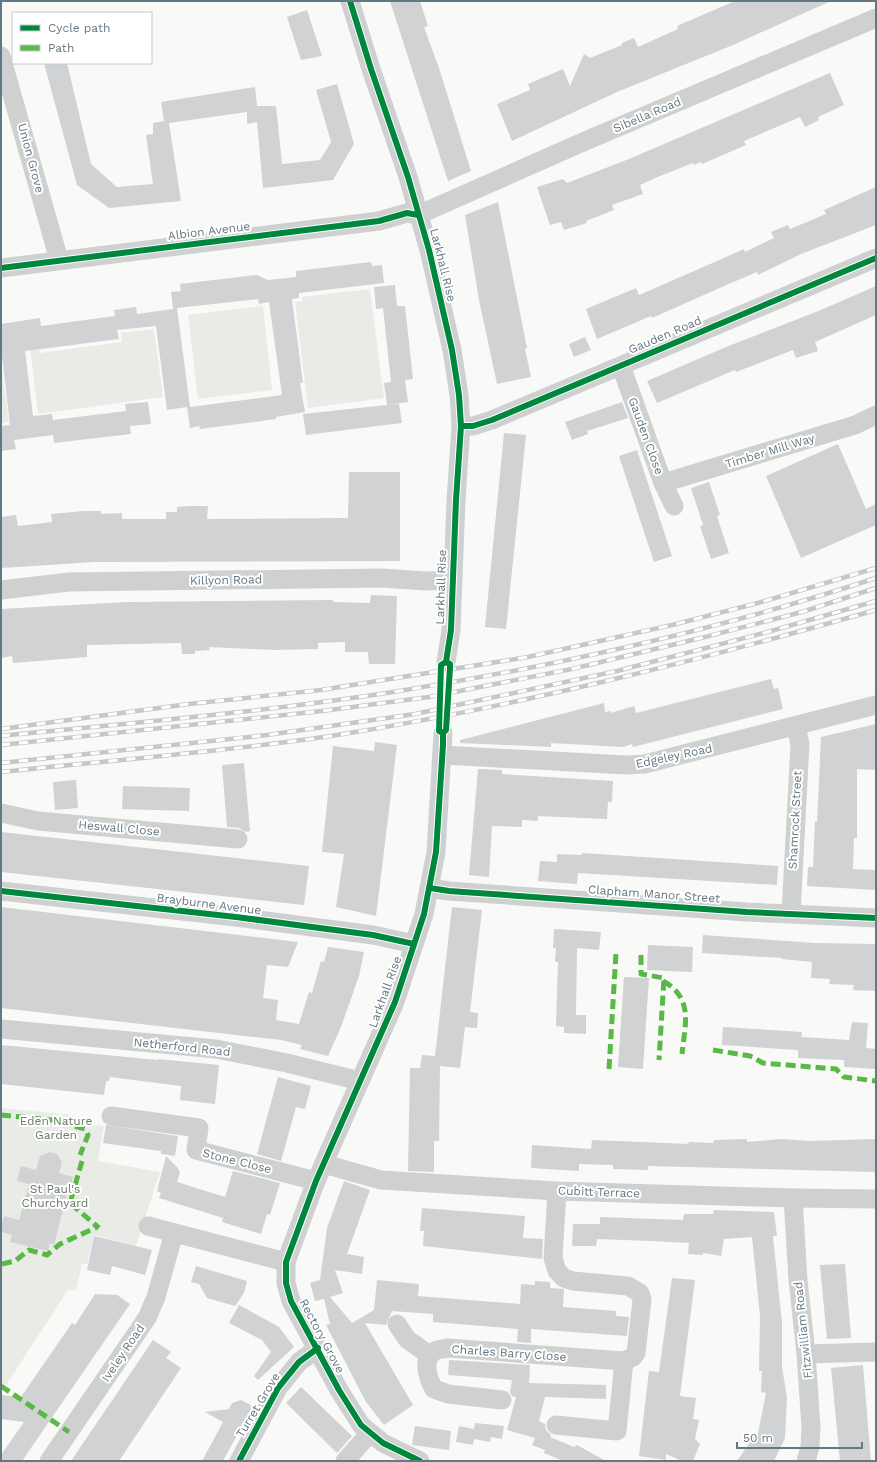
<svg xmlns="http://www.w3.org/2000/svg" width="877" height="1462" font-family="'Work Sans',sans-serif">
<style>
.green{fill:#e9ece6}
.building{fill:#d0d2d3;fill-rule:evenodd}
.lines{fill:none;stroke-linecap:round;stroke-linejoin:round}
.street{stroke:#cfd1d1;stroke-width:19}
.rail-casing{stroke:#c5c7c8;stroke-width:4.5}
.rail{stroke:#fff;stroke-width:3;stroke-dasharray:9;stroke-linecap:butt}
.quiet{stroke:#58b947;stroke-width:5;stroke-dasharray:10 5;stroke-linecap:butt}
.cycleway-casing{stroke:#fff;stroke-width:8}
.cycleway{stroke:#00873e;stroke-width:6}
.labels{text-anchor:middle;stroke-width:4;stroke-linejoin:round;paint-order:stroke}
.street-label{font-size:12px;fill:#647883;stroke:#fff}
.park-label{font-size:12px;fill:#6a7a63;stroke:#fff}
</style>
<rect width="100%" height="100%" fill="#f9f9f8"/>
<g class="green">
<path d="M370 289 384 398 308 408 295 302 302 301V297Z"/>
<path d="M263 306 272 390 198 399 188 315Z"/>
<path d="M154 329 163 397 38 414 30 347 38 346 40 353 122 342 121 333Z"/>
<path d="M1 361 9 422 1 423Z"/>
<path d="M1 1108 73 1115V1123L104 1126 98 1161 160 1172 136 1246 94 1235 87 1264H82L76 1290H68L6 1385 1 1386Z"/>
</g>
<g class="building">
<path d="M390 1H420L428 26 424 27 439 68 471 171 448 181Z"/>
<path d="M735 1H831L733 45 617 92 512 141 497 104 530 90 528 84 563 69 570 86 584 54 590 58 622 45V43L634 38 638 47 678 29 677 26Z"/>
<path d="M307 10 322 56 301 60 287 17Z"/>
<path d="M44 63H67L91 164 117 187 153 184 146 135 153 134V123L164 121 161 102 255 87 257 106H276L282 164 320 160 331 142 316 90 337 84 354 144 333 180 263 188 257 122 247 124V112L169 123 181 201 109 208 77 185Z"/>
<path d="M830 73 844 105 818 117 819 120 805 127 800 117 744 141 746 145 702 164 701 162 694 165 693 163 655 178 640 185 643 194 612 205 614 210 586 221 587 223 564 230 561 222 550 225 537 187 563 179 567 183 629 159Z"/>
<path d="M876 187V225L801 254 758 275 757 272 731 283 652 318 651 316 597 339 586 309 636 288 639 295 717 261 744 249 745 252 774 238 771 232 788 225 790 229 826 214 824 210Z"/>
<path d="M498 202 527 348 525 349 531 377 497 384 479 300 465 215Z"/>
<path d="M371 262 372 266 382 265 384 283 299 293V298L292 299 303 383H300L305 412 276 417V419L200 429 199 426 190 428 187 407 167 410 156 326 117 330 119 339 25 351 33 416 52 414 53 420 126 411 125 404 148 402 151 424 130 426 131 434 54 443 53 435 14 440 16 449 1 451V426L10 425 1 347V324L40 318 41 326 115 316 114 310 136 307 137 314 173 309 171 292 181 291 180 284 257 275 268 280 296 277V271ZM258 299 259 304 269 302 282 395 190 407 177 308Z"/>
<path d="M395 285 397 306H405L413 379 405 380 408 402 388 405 399 404 402 423 306 435 303 414 387 405 384 383 391 382 383 308 376 309 374 287Z"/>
<path d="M876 286V315L815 342 818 351 796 358 793 350 736 372 735 370 657 403 647 381 726 347 816 312Z"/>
<path d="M585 337 591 350 574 357 569 344Z"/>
<path d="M622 402 628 418 587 431 588 434 572 440 565 422Z"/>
<path d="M504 433 526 435 506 629 485 627Z"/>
<path d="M838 444 866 509 876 504V525L801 558 766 476Z"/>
<path d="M637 450 672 556 654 562 619 456Z"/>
<path d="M349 472H400V561L95 562 1 568V517L16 515 18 526 52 522 51 514 84 511H101V514L122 513V519H166V512H177V507L191 506H208L207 519 348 518Z"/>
<path d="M709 482 720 515 717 516 729 553 711 559 700 526 703 525 691 488Z"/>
<path d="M371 595 397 596 395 664H369L368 652H345V642L318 643V649L273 650 209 647 210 650 195 651V654H182L181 643 87 645V657L13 663 12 656 1 658V609L127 602 333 600V602L370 603Z"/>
<path d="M771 679 774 689 778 688 783 709 633 747 632 744 623 747 551 743V747L460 743V740L604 703 605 712 611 711V713L634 706 636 713Z"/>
<path d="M876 724V770L857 769V838H854L853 869 876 870V890L807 886 808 867H813L815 821 817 822 821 737Z"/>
<path d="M375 742 397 745 376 916 336 907 344 854 322 852 333 746 374 751Z"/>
<path d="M244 763 250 831 246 832 239 828 227 827 222 765Z"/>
<path d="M478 769 502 770V774L613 781 612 802H608L607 819 538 816V821L522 820V827L492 826 489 877 469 875Z"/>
<path d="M76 780 78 808 55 810 53 782Z"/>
<path d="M123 786 190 788 189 811 122 809Z"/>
<path d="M1 832 309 866 304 905 1 872Z"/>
<path d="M582 853 778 866 777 885 578 873 577 884 538 881 540 861 557 862V854L582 855Z"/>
<path d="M1 907 298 942 288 967 267 965 263 998 278 1000 276 1020 299 1024 309 992 312 993 321 961 324 962 328 947 364 952 359 976 341 1027 328 1056 300 1049 302 1045 281 1040 1 1008Z"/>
<path d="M452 907 482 910 470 1012 478 1013 477 1028 465 1027 460 1068 440 1066 439 1141H434V1172L408 1171 410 1068H420L422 1055 435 1056Z"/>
<path d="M554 929 601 932 599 950 577 948 576 1015H586V1034L564 1033V1027L556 1026 558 962H555L556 948H553Z"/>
<path d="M703 935 815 943 876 944V991L853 990 854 985 829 984 830 979 811 978 812 962 782 959V958L702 953Z"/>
<path d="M648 945 693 947 692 972 647 970Z"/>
<path d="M624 977 649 978 643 1069 618 1067Z"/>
<path d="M852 1022 868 1023 866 1048 876 1049V1069L844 1067V1060L798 1058V1050L722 1045 723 1027 802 1032 801 1037 849 1040Z"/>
<path d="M1 1045 158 1060V1059L219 1065 215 1104 180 1100 181 1086 110 1077 109 1081H106L104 1095 1 1084Z"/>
<path d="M278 1077 311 1086 305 1109 296 1107 281 1161 257 1154Z"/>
<path d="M106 1125 178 1136 175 1156 161 1154V1151L103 1143Z"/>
<path d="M747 1139V1142L781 1139 810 1141 876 1139 875 1172 648 1166V1170L613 1169V1165L579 1164V1171L531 1168 532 1145 591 1149 592 1140 689 1144 688 1142 713 1143 714 1140Z"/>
<path d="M50 1152 57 1154 62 1162 59 1173 73 1177 69 1195 67 1194 54 1245 50 1243 48 1251 10 1242 12 1235 1 1232V1226L4 1216 19 1220 29 1184 17 1181 21 1166 36 1170 40 1156Z"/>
<path d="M166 1156 177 1167 180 1172 177 1182 225 1197 233 1171 280 1183 270 1215 267 1214 261 1234 222 1222 223 1218 159 1198 161 1193 157 1191Z"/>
<path d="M344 1181 370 1190 347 1254 364 1257 362 1274 335 1270 343 1293 330 1297 352 1323 374 1310 377 1280 419 1284 418 1296 520 1304 521 1284 535 1285V1281L550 1282V1288L564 1289 563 1307 616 1311V1316L629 1317 627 1336 531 1329V1343L517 1342 518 1329 433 1322V1314L392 1311 386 1325 365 1323 413 1405 384 1425 366 1402 326 1325 330 1324 324 1299 315 1301 310 1283 320 1280 327 1228Z"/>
<path d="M422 1208 525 1216 523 1238 543 1239 542 1259 423 1246 424 1231H420Z"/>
<path d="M714 1210 774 1212 777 1236H773L782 1323V1367L787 1398 785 1438 774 1461H737L754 1436 757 1438 766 1393 761 1392 762 1371H759L760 1316 752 1237 724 1239 721 1256 703 1253V1255L688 1254 689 1243 651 1241 597 1239 596 1246H572L573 1224H600V1217L683 1220 684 1214H713Z"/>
<path d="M94 1236 152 1250 145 1275 112 1266 110 1275 87 1270Z"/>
<path d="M845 1264 851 1338 827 1339 820 1265Z"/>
<path d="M196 1266 247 1281 244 1293 235 1306 207 1298 199 1284 191 1282Z"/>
<path d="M672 1278 695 1280 680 1396 696 1398 693 1419 699 1420 695 1439 700 1444 693 1461H682L666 1454V1460L639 1456 649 1371 659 1372Z"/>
<path d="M95 1294 117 1295 130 1304 22 1461H1V1455L24 1422 1 1419V1395L21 1397 72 1323 75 1325Z"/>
<path d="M239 1305 279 1327 294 1347 258 1380 254 1376 271 1352 262 1340 229 1323Z"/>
<path d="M153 1340 171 1352 166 1358 181 1368 119 1461H71Z"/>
<path d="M449 1360 530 1365 529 1383 606 1385V1399L545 1397 539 1421 545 1424 546 1430 551 1435 550 1437 574 1447 577 1445 606 1461H563L544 1453 545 1450 532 1445 535 1438 507 1430 516 1397 512 1396 510 1393 512 1380 448 1375Z"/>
<path d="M863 1365 871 1461H840L831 1368Z"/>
<path d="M301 1387 352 1436 337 1453 286 1403Z"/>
<path d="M241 1400 253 1406 223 1461H202L223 1422 205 1412 229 1409 232 1403Z"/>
<path d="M475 1423 504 1426 502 1439 491 1437 490 1442 474 1439 473 1445 456 1442 459 1426 474 1429Z"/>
<path d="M415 1426 451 1431 449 1450 412 1445Z"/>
</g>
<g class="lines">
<g class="street">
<path d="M350 1 371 69 408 177 429 250 452 350 459 395 461 426 456 500 451 630 446 662"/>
<path d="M1 56 59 260"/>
<path d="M418 215 583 142 876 18"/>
<path d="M1 268 379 221 407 213 418 215"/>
<path d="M621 366 663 483 674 506"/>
<path d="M461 426H473L492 420 876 258"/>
<path d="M663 483 855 425 876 415"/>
<path d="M1 590 69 582 383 578 425 581 452 580"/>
<path d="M443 755 626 765 645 764 876 705"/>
<path d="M1 813 38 821 238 839"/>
<path d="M430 888 449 891 747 912 876 918"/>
<path d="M1 891 236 917 373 935 414 944"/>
<path d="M791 913 800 744 796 727"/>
<path d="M1 1029 216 1049 287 1063 360 1081"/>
<path d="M111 1116 199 1128 196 1150 316 1181"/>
<path d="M324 1164 381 1180 557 1191 793 1198 876 1199"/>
<path d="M793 1198 798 1280 806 1354 811 1427 810 1447 806 1461"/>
<path d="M148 1226 286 1262"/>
<path d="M397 1324 407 1339 429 1355"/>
<path d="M806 1354 876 1352"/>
<path d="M502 1400 448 1394 434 1389C428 1379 421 1358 435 1351 438 1349 444 1349 448 1348L624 1361 633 1357 636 1353 642 1300 640 1293 628 1286 573 1281 564 1278 557 1271 553 1258 557 1191"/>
<path d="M556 1425 617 1431 624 1361"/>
<path d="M49 1461 147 1318 156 1297 174 1233"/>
<path d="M239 1461 278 1388 299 1362 318 1348"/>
<path d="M345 1461 370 1433"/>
<path d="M420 1461 383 1443 361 1425 339 1390 291 1301 286 1283V1262L316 1181 395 1002 424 914 436 852 443 733"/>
</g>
<g class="rail-casing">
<g id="rail">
<path d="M1 729 189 704 321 690 528 657 672 625 758 603 876 568"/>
<path d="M1 736C132 723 263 712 393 692 557 666 718 630 876 578"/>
<path d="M1 745 322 711 429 697 572 669 705 637 802 612 876 588"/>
<path d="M1 763 267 735 415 714 617 671 764 633 876 601"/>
<path d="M1 772C111 760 222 752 331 736 515 707 697 661 876 610"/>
</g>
</g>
<use href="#rail" class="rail"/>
<g class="quiet">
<path d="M641 955V974L664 978 659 1060"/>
<path d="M663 981C694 998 685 1025 682 1054"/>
<path d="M713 1050 750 1056 763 1063 836 1069 844 1077 876 1081"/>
<path d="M609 1069 616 953"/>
<path d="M1 1115 52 1120 85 1129 88 1135 80 1155"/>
<path d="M82 1161 70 1203 99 1228"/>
<path d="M2 1264 15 1261 29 1250 47 1255 60 1244 95 1228 96 1226"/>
<path d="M1 1386 69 1432"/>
</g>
<g class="cycleway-casing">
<g id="cycleway">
<path d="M350 1 371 69 408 177 429 250 452 350 459 395 461 426 456 500 451 630 446 662 441 665 439 731 443 733V745L436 852 424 914 395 1002 316 1181 286 1262V1283L291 1301 339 1390 361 1425 383 1443 420 1461"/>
<path d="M1 268 379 221 407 213 418 215"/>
<path d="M461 426H473L492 420 876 258"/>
<path d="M443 733 446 730 450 668V664L446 662"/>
<path d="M430 888 449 891 747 912 876 918"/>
<path d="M1 891 236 917 373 935 414 944"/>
<path d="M239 1461 278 1388 299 1362 318 1348"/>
</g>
</g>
<use href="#cycleway" class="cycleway"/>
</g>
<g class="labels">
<g class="street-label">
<text transform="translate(647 115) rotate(-23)" y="4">Sibella Road</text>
<text transform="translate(31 158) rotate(75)" y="4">Union Grove</text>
<text transform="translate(209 231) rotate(-7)" y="4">Albion Avenue</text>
<text transform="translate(443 265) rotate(76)" y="4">Larkhall Rise</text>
<text transform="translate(665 335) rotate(-23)" y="4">Gauden Road</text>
<text transform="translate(646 436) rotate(70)" y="4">Gauden Close</text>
<text transform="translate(770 451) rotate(-17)" y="4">Timber Mill Way</text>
<text transform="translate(226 580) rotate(-1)" y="4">Killyon Road</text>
<text transform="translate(441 587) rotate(-88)" y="4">Larkhall Rise</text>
<text transform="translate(674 756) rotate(-12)" y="4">Edgeley Road</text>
<text transform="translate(795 820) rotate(-87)" y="4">Shamrock Street</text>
<text transform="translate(119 828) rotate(5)" y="4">Heswall Close</text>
<text transform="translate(654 894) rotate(4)" y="4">Clapham Manor Street</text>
<text transform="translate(209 904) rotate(7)" y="4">Brayburne Avenue</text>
<text transform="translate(385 992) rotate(-70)" y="4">Larkhall Rise</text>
<text transform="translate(182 1047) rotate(6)" y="4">Netherford Road</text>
<text transform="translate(237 1161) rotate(14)" y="4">Stone Close</text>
<text transform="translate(599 1192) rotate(2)" y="4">Cubitt Terrace</text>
<text transform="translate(803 1330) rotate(-96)" y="4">Fitzwilliam Road</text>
<text transform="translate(322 1336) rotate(62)" y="4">Rectory Grove</text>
<text transform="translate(123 1353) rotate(-56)" y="4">Iveley Road</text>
<text transform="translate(509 1353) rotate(4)" y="4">Charles Barry Close</text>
<text transform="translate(258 1405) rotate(-59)" y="4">Turret Grove</text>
</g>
<g class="park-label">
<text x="56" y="1125">Eden Nature<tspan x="56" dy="14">Garden</tspan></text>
<text x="55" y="1193">St Paul's<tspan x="55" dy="14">Churchyard</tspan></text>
</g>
</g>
<rect width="877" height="1462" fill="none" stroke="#647883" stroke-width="4"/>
<rect x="12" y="12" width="140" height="52" fill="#ffffff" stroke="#c1c9cd"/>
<rect x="20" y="25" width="20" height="6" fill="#00873e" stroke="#c1c9cd"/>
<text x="48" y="32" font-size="12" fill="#647883">Cycle path</text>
<rect x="20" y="45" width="20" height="6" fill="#58b947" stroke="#c1c9cd"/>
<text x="48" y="52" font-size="12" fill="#647883">Path</text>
<path d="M737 1442v6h125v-6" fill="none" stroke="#647883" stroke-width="2"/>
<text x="743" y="1442" font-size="12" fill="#647883" stroke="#ffffff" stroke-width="3" paint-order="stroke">50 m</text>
</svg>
